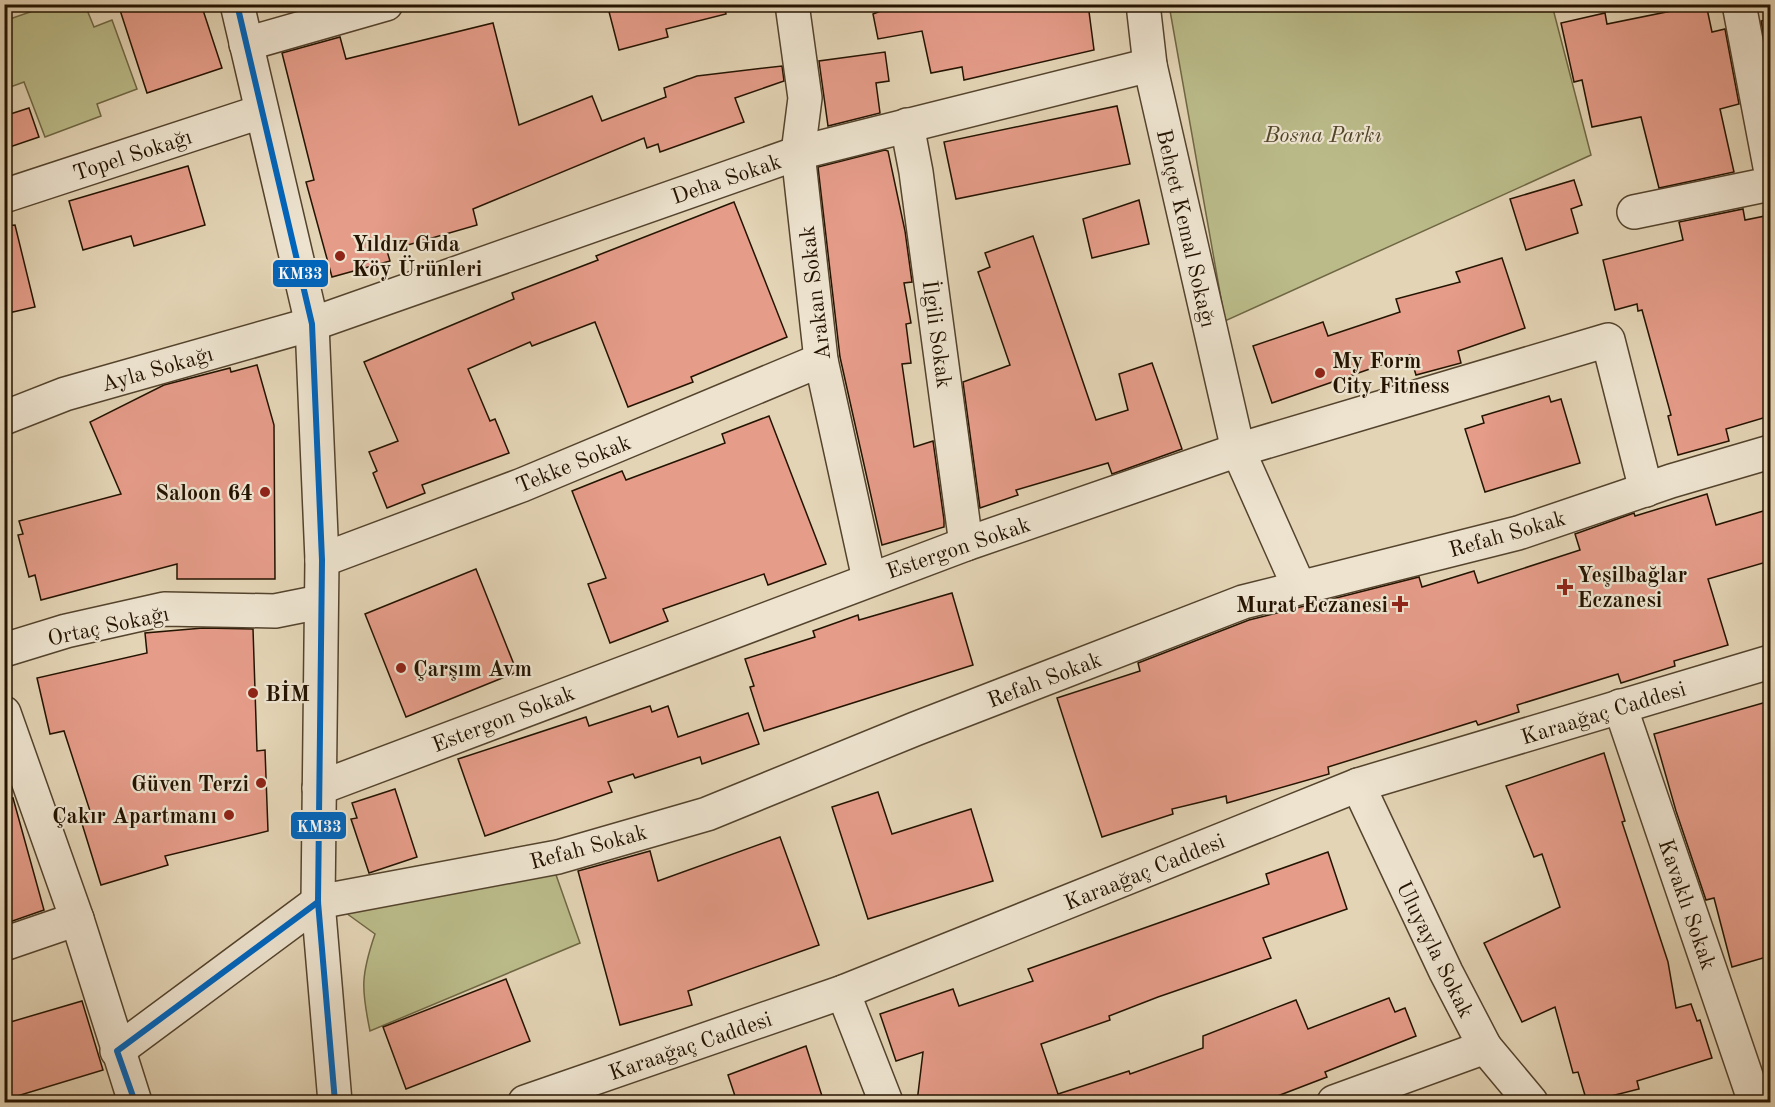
<svg xmlns="http://www.w3.org/2000/svg" width="1775" height="1107" font-family="'Old Standard TT',serif">
<style>
.green{fill:#babb89;stroke:#6f6744;stroke-width:1.5}
.building{fill:#e59c89;stroke:#241300;stroke-width:1.5}
.lines{fill:none;stroke-linecap:round;stroke-linejoin:round}
.minor-casing{stroke:#54432d;stroke-width:36}
.minor{stroke:#ede3cf;stroke-width:33}
.bus-1-casing{stroke:#ede3cf;stroke-width:10}
.bus-1{stroke:#0065bd;stroke-width:6}
.poi-dot{fill:#8f2418;stroke:#ede3cf;stroke-width:2}
.labels{text-anchor:middle;stroke-width:4.5;stroke-linejoin:round;paint-order:stroke}
.park-label{font-size:22px;font-style:italic;fill:#514529;stroke:#ede3cf}
.street-label{font-size:22px;fill:#241300;stroke:#ede3cf}
.poi-label{font-size:22px;font-weight:bold;fill:#241300;stroke:#ede3cf;text-anchor:start}
.line-badge{stroke:#ede3cf;stroke-width:2}
.badge-label{font-size:16px;text-anchor:middle;font-weight:bold;fill:#fff}
</style>
<rect width="100%" height="100%" fill="#e3d4b5"/>
<filter id="stains"><feTurbulence type="fractalNoise" baseFrequency=".00333" numOctaves="4"/><feColorMatrix values="0 0 0 0 .2 0 0 0 0 .09 0 0 0 0 .02 0 0 0 .5 -.17"/></filter>
<radialGradient id="worn" r=".72"><stop offset=".6" stop-color="#630" stop-opacity="0"/><stop offset="1" stop-color="#630" stop-opacity=".3"/></radialGradient>
<g class="green">
<path d="M50 5H85L94 27 112 20 137 89 97 104 101 116 45 137 24 82 5 89V57L10 54 5 40 4 21Z"/>
<path d="M1169 5H1552L1591 155 1225 321Z"/>
<path d="M555 872 580 943 370 1031C361 988 361 975 375 934L346 913Z"/>
</g>
<g class="building">
<path d="M118 4H201L222 68 147 93Z"/>
<path d="M607 4H724L726 14 666 29 668 37 619 50Z"/>
<path d="M899 4H1088L1094 50 964 80 962 67 931 73 922 31 878 39 873 14Z"/>
<path d="M1706 4 1712 32 1725 29 1739 104 1720 109 1734 172 1659 188 1641 117 1592 127 1582 80 1574 82 1561 23 1605 13 1607 24Z"/>
<path d="M1770 19V69L1761 21Z"/>
<path d="M493 23 519 125 592 96 602 121 666 97 664 88 697 76 782 66 784 81 735 98 744 122 660 152 658 144 647 148 644 138 473 209 477 225 387 251 390 261 332 277 306 182 314 180 282 53 340 37 346 59Z"/>
<path d="M885 52 889 81 876 83 880 113 828 126 819 61Z"/>
<path d="M1117 106 1130 164 956 199 944 142Z"/>
<path d="M29 108 39 137 4 149V116Z"/>
<path d="M885 150 888 151 905 231 912 282 904 283 911 323 906 324 911 363 902 364 914 447 933 441 944 520V527L882 545 840 357 818 167Z"/>
<path d="M188 166 205 225 134 246 131 236 83 250 69 201Z"/>
<path d="M1574 180 1582 205 1571 209 1578 233 1526 250 1510 199Z"/>
<path d="M1139 200 1149 244 1092 258 1083 219Z"/>
<path d="M734 202 787 337 691 377 693 382 628 407 595 322 532 346 530 342 468 369 490 421 495 419 509 453 422 485 425 493 387 508 373 473 377 471 369 452 398 441 364 362 514 299 512 293 598 260 596 256Z"/>
<path d="M1743 209 1745 220 1770 215V416L1726 429 1729 441 1678 455 1668 416 1671 415 1642 310 1638 311 1637 304 1615 310 1603 260 1683 240 1679 222Z"/>
<path d="M15 225 35 307 4 314V226Z"/>
<path d="M1033 236 1096 420 1128 410 1119 374 1152 363 1182 449 1112 474 1108 463 1016 490 1018 495 980 508 963 382 1010 365 978 272 990 267 985 253Z"/>
<path d="M1502 258 1525 328 1458 351 1461 363 1416 375 1410 355 1272 403 1253 346 1323 322 1328 336 1400 312 1396 299 1460 282 1456 272Z"/>
<path d="M257 365 274 425 275 579H177V564L41 600 35 575 29 577 18 535 23 534 19 521 121 494 90 422 164 385 230 368 231 372Z"/>
<path d="M1549 396 1551 402 1561 399 1580 463 1485 492 1465 429 1484 423 1482 416Z"/>
<path d="M769 416 826 564 768 585 764 574 663 609 668 621 610 643 588 584 606 578 572 491 622 471 626 480 725 443 722 434Z"/>
<path d="M1707 494 1716 525 1770 509V561L1708 579 1728 645 1674 661 1675 666 1621 683 1618 674 1517 705 1519 712 1478 725 1476 721 1328 767 1329 774 1227 803 1226 796 1172 809 1173 814 1102 837 1057 698 1140 671 1138 663 1249 620 1419 577 1422 587 1474 571 1478 583 1580 550 1575 534 1634 513 1635 516Z"/>
<path d="M476 569 517 672 406 717 365 614Z"/>
<path d="M952 593 973 665 764 731 750 687 754 686 745 659 815 637 813 631 858 615 859 620Z"/>
<path d="M203 628 253 629 257 751 265 750 268 831 165 856 168 865 101 885 79 814 90 811 64 731 50 734 37 678 147 653 145 633Z"/>
<path d="M1770 701V956L1732 967 1714 898 1706 900 1676 811 1654 734Z"/>
<path d="M650 706 652 712 668 706 678 737 748 713 759 744 702 764 700 757 635 778 633 774 608 782 612 792 485 836 458 759 586 717 589 726Z"/>
<path d="M1604 753 1625 821 1622 822 1668 962 1676 1008 1691 1004 1697 1021 1700 1020 1712 1058 1637 1081 1639 1089 1587 1102 1578 1072 1573 1073 1555 1007 1522 1022 1484 943 1560 907 1542 854 1534 857 1506 786Z"/>
<path d="M395 789 417 857 369 873 351 819 357 818 352 803Z"/>
<path d="M878 792 892 834 971 809 993 881 868 919 832 807Z"/>
<path d="M13 798 44 910 4 924V800Z"/>
<path d="M780 837 819 945 688 991 692 1005 620 1025 578 871 650 851 658 881Z"/>
<path d="M1328 852 1347 909 1263 938 1271 958 1158 997 1109 1016 1110 1020 1041 1044 1058 1094 1129 1071 1130 1074 1203 1048V1036L1296 1000 1308 1029 1389 998 1395 1012 1405 1008 1416 1036 1325 1072 1327 1077 1262 1102H917L923 1052 896 1061 880 1014 953 989 959 1006 1033 981 1028 969 1269 884 1266 874Z"/>
<path d="M506 979 530 1041 406 1089 383 1027Z"/>
<path d="M82 1001 103 1070 4 1100V1042L11 1041 7 1023Z"/>
<path d="M806 1046 822 1096 802 1102H737L728 1075Z"/>
</g>
<g class="lines">
<g class="minor-casing">
<g id="minor">
<path d="M237 4 312 324 322 560 318 902 335 1102"/>
<path d="M792 4 805 98 798 153 821 360 869 579"/>
<path d="M1143 4 1150 65 1238 450 1299 587"/>
<path d="M1739 4 1770 167"/>
<path d="M246 44 386 4"/>
<path d="M907 125 916 172 966 544"/>
<path d="M4 196 260 112"/>
<path d="M1634 212 1770 184"/>
<path d="M4 418 65 394 312 324 798 153 1150 65"/>
<path d="M322 560 522 485 821 360"/>
<path d="M4 650 66 631 164 609 275 611 320 602"/>
<path d="M1620 706 1755 1102"/>
<path d="M4 713 77 919 135 1102"/>
<path d="M1358 785 1446 972 1485 1047 1531 1102"/>
<path d="M319 788 966 544 1238 450 1608 340 1646 490"/>
<path d="M4 944 77 919"/>
<path d="M843 992 886 1102"/>
<path d="M117 1051 318 902 558 857 707 814 915 729 1243 602 1518 533 1671 481 1770 452"/>
<path d="M525 1102 843 992 1358 785 1770 662"/>
<path d="M1334 1102 1485 1047"/>
</g>
</g>
<use href="#minor" class="minor"/>
<g class="bus-1-casing">
<g id="bus-1">
<path d="M237 4 312 324 322 560 318 902 335 1102"/>
<path d="M135 1102 117 1051 318 902"/>
</g>
</g>
<use href="#bus-1" class="bus-1"/>
</g>
<g class="poi-dot">
<circle cx="340" cy="256" r="6"/>
<circle cx="1320" cy="373" r="6"/>
<circle cx="265" cy="492" r="6"/>
<path d="M1562 578h6v6h6v6h-6v6h-6v-6h-6v-6h6z"/>
<path d="M1397 595h6v6h6v6h-6v6h-6v-6h-6v-6h6z"/>
<circle cx="401" cy="668" r="6"/>
<circle cx="253" cy="693" r="6"/>
<circle cx="261" cy="783" r="6"/>
<circle cx="229" cy="815" r="6"/>
</g>
<g class="labels">
<g class="park-label">
<text x="1323" y="142">Bosna Parkı</text>
</g>
<g class="street-label">
<text transform="translate(132 154) rotate(-18)" y="8">Topel Sokağı</text>
<text transform="translate(726 178) rotate(-19)" y="8">Deha Sokak</text>
<text transform="translate(1187 228) rotate(77)" y="8">Behçet Kemal Sokağı</text>
<text transform="translate(814 293) rotate(-97)" y="8">Arakan Sokak</text>
<text transform="translate(938 334) rotate(82)" y="8">İlgili Sokak</text>
<text transform="translate(157 368) rotate(-16)" y="8">Ayla Sokağı</text>
<text transform="translate(573 463) rotate(-22)" y="8">Tekke Sokak</text>
<text transform="translate(1507 533) rotate(-16)" y="8">Refah Sokak</text>
<text transform="translate(958 547) rotate(-19)" y="8">Estergon Sokak</text>
<text transform="translate(108 625) rotate(-12)" y="8">Ortaç Sokağı</text>
<text transform="translate(1044 679) rotate(-21)" y="8">Refah Sokak</text>
<text transform="translate(1603 712) rotate(-17)" y="8">Karaağaç Caddesi</text>
<text transform="translate(503 718) rotate(-21)" y="8">Estergon Sokak</text>
<text transform="translate(588 846) rotate(-15)" y="8">Refah Sokak</text>
<text transform="translate(1144 871) rotate(-22)" y="8">Karaağaç Caddesi</text>
<text transform="translate(1688 904) rotate(71)" y="8">Kavaklı Sokak</text>
<text transform="translate(1436 949) rotate(64)" y="8">Uluyayla Sokak</text>
<text transform="translate(690 1045) rotate(-19)" y="8">Karaağaç Caddesi</text>
</g>
<g class="poi-label">
<text x="352" y="251">Yıldız Gıda<tspan x="352" dy="25">Köy Ürünleri</tspan></text>
<text x="1332" y="368">My Form<tspan x="1332" dy="25">City Fitness</tspan></text>
<text x="253" y="500" text-anchor="end">Saloon 64</text>
<text x="1577" y="582">Yeşilbağlar<tspan x="1577" dy="25">Eczanesi</tspan></text>
<text x="1388" y="612" text-anchor="end">Murat Eczanesi</text>
<text x="413" y="676">Çarşım Avm</text>
<text x="265" y="701">BİM</text>
<text x="249" y="791" text-anchor="end">Güven Terzi</text>
<text x="217" y="823" text-anchor="end">Çakır Apartmanı</text>
</g>
</g>
<g class="line-badge">
<rect x="272" y="259" width="57" height="29" rx="6" fill="#0065bd"/>
<rect x="290" y="811" width="57" height="29" rx="6" fill="#0065bd"/>
</g>
<g class="badge-label">
<text x="300" y="279">KM33</text>
<text x="319" y="832">KM33</text>
</g>
<rect width="1775" height="1107" fill="none" stroke="#e3d4b5" stroke-width="24"/>
<rect x="6" y="6" width="1763" height="1095" fill="none" stroke="#241300" stroke-width="3"/>
<rect x="12" y="12" width="1751" height="1083" fill="none" stroke="#241300" stroke-width="1.5"/>
<rect width="100%" height="100%" filter="url(#stains)"/>
<rect width="100%" height="100%" fill="url(#worn)"/>
</svg>
